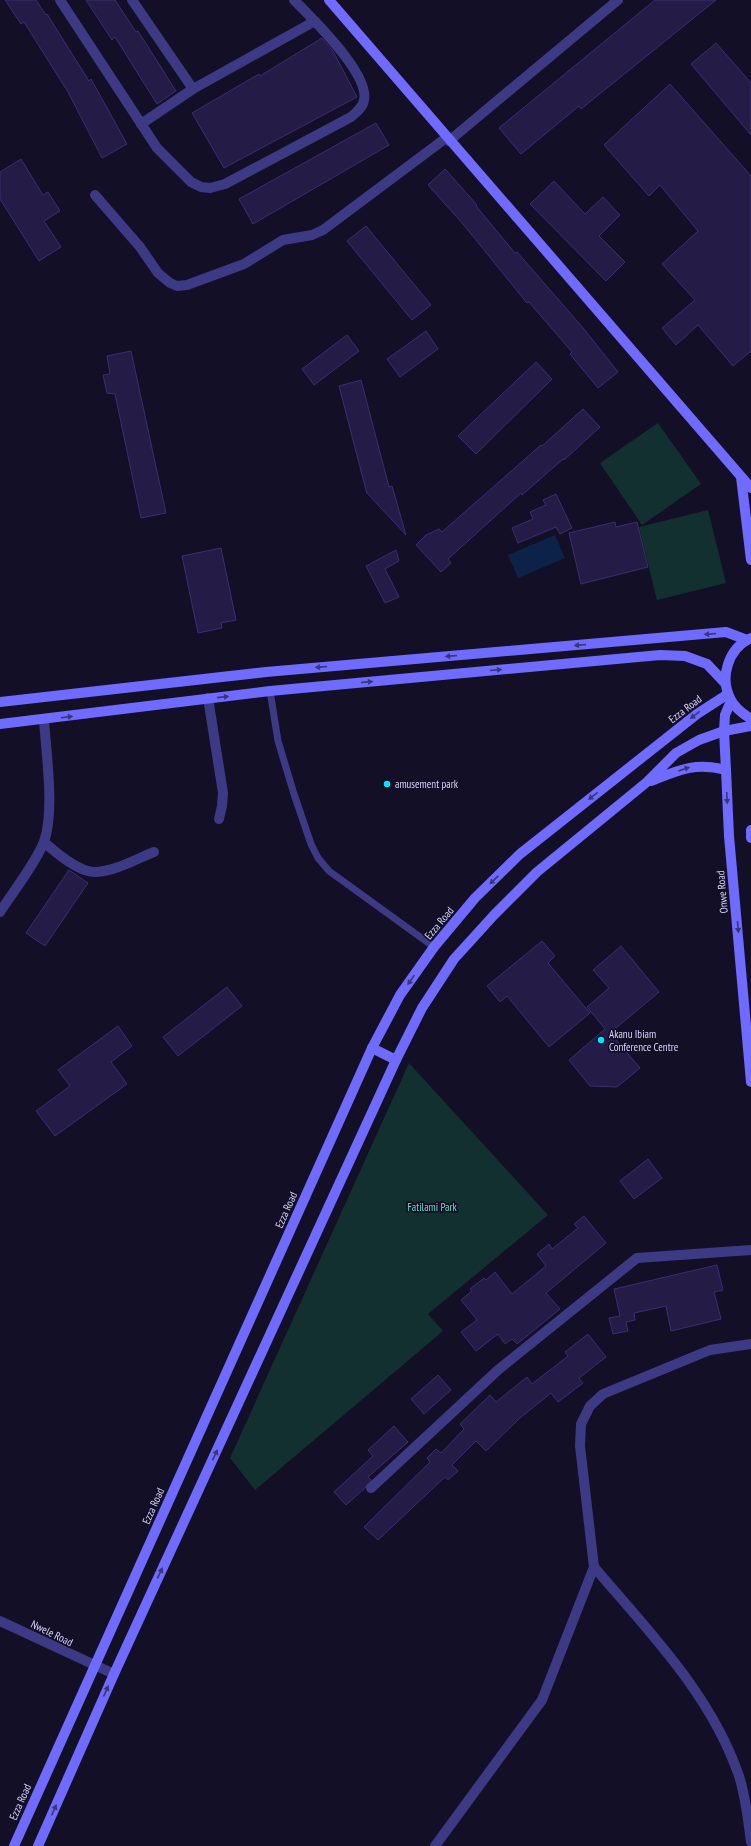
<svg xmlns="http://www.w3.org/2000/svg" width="751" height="1846" font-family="'PT Sans Narrow',sans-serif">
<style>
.green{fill:#12302f}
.water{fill:#0c2248}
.building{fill:#241b47;stroke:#3b2d73}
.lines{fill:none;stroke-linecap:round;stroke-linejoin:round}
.lane{stroke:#3d3a85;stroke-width:7}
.street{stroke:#3d3a85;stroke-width:10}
.secondary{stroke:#6f6bff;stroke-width:10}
.oneway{fill:#38347d}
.poi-dot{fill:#00e5ff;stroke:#130f26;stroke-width:1.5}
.labels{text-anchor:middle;stroke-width:3.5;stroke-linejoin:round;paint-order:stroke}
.street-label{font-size:11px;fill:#d9d4ff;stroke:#130f26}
.poi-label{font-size:11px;fill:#d9d4ff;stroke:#130f26;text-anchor:start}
.park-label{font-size:11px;fill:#5fe0c0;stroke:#130f26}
</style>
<rect width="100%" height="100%" fill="#130f26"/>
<g class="green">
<path d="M658 423 701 484 642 525 600 463Z"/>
<path d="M708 510 726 583 657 600 639 527Z"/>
<path d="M409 1063 548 1215 428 1314 443 1331 255 1490 230 1458Z"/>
</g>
<path class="water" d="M555 535 565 558 518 578 508 555Z"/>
<g class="building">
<path d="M5 0H36L46 15 47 14 89 81 91 79 127 144 102 158 68 92 24 22 21 24Z"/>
<path d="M86 0H115L136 32 138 31 176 91 157 104 115 37 112 40Z"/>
<path d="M655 0H716L581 109 579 106 521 154 499 128Z"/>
<path d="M322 38 333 51 357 97 224 168 192 113 259 74 260 76Z"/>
<path d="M716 43 751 83V135L691 64Z"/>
<path d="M670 84 751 176V351L733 366 698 325 676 345 662 328 695 300 662 264 698 231 660 185 649 196 604 145Z"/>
<path d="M376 123 389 145 253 224 239 199Z"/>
<path d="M21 159 43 195 48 192 60 211 44 221 61 247 39 261 0 199V172Z"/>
<path d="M445 169 477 205 476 206 515 253 517 252 584 329 618 372 598 388 570 354 572 352 529 302 527 303 463 224 428 185Z"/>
<path d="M554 181 585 214 603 197 620 215 599 236 625 262 606 281 530 204Z"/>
<path d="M366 226 431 305 412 320 347 241Z"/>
<path d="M426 331 438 349 400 377 387 359Z"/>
<path d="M347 335 359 351 314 385 302 369Z"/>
<path d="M131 351 166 513 141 518 115 394 107 393 103 375 110 374 107 356Z"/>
<path d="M536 362 552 379 476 454 458 436Z"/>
<path d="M361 380 389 487 392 486 406 535 367 493 366 490 339 386Z"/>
<path d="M583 409 600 427 564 460 563 459 522 495 521 493 469 540 448 559 451 563 441 572 416 545 426 535 439 529 442 532 541 445 542 446Z"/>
<path d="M556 494 572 528 560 534 556 527 518 543 512 528 533 519 530 512 546 505 543 500Z"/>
<path d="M615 522 616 527 637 522 648 567 581 584 569 533Z"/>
<path d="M221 548 236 620 221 623 222 628 198 633 182 556Z"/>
<path d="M396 550 399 561 385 569 399 597 385 603 366 566Z"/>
<path d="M69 870 88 883 45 946 26 933Z"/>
<path d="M542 941 555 956 548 963 590 1013 549 1047 507 996 500 1002 487 986Z"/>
<path d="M621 946 659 992 610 1033 640 1068 617 1087 590 1086 569 1060 605 1029 587 1007 609 988 593 970Z"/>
<path d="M227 987 242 1006 178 1056 163 1037Z"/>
<path d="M118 1026 132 1046 111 1062 127 1084 55 1136 36 1111 70 1086 58 1070Z"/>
<path d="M648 1159 662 1178 634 1199 620 1181Z"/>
<path d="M584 1216 606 1243 546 1293 560 1309 517 1344 512 1339 505 1344 498 1334 476 1351 461 1332 477 1320 461 1300 472 1291 470 1289 484 1278 486 1280 495 1272 512 1294 546 1266 537 1254 549 1244 552 1249 578 1228 574 1224Z"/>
<path d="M717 1265 723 1290 714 1292 721 1319 671 1331 666 1306 634 1313 635 1320 626 1322 628 1331 613 1334 609 1318 620 1316 614 1289Z"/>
<path d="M588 1334 606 1357 579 1378 583 1383 558 1402 551 1393 520 1418 486 1451 476 1441 452 1465 458 1471 448 1480 445 1477 378 1540 364 1527 430 1462 427 1458 436 1449 441 1453 464 1429 460 1424 490 1395 496 1402 527 1377 532 1384 568 1356 565 1352Z"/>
<path d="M438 1375 451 1390 424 1414 411 1399Z"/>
<path d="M394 1426 408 1442 368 1477 371 1480 365 1488 346 1505 334 1492 373 1456 368 1450Z"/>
</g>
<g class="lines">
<path class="lane" d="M270 691 278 741 294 794 311 844 318 858 329 871 434 947"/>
<g class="street">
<path d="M60 0 157 148 191 182 201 187 210 188 225 184 351 117C357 112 363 107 364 100 370 74 311 17 294 0"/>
<path d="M132 0 193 89"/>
<path d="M141 124 193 89 315 21"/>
<path d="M449 141 618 0"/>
<path d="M95 195 140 247 158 273 170 283 177 286 187 285 244 264 283 240 312 235 323 230 446 138"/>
<path d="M208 698 223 793 222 806 219 819"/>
<path d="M44 842C55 852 80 873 96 872 116 871 136 859 154 852"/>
<path d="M0 912C13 892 35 864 44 842 55 810 46 754 44 719"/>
<path d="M371 1488 498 1370 637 1258 751 1250"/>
<path d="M594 1567C649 1632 711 1694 739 1776 746 1798 748 1820 751 1842"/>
<path d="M0 1621 114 1674"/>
<path d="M435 1846 542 1700 594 1567 580 1446 581 1424 590 1406 603 1394 710 1350 751 1344"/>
</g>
<g class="secondary">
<path d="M329 0 751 488"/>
<path d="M741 477 751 560"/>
<path d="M751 638C728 648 719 678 731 700 735 708 743 714 751 719"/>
<path d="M731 701 725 715 724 731 726 770 729 836 751 1082"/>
<path d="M0 702 266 672 726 632 747 640"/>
<path d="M0 724 270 691 660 655 685 656 707 664 725 683"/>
<path d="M651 781C679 770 695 762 726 770"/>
<path d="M751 830V838"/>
<path d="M372 1048 396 1060"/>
<path d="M14 1846 372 1048 400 995 434 947 475 898 520 854 697 714 728 694"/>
<path d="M38 1846 114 1674 396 1060 422 1008 454 959 494 915 537 872 647 782 676 753 699 740 724 731 751 726"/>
</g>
</g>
<defs><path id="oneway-solid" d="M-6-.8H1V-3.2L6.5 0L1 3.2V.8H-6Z"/></defs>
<g class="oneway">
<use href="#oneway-solid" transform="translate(710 634) rotate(175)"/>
<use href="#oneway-solid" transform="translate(580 645) rotate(175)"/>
<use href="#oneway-solid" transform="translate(451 656) rotate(175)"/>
<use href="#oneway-solid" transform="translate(321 667) rotate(175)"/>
<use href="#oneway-solid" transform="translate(496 670) rotate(-5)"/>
<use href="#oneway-solid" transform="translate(367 682) rotate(-5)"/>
<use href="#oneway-solid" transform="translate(223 697) rotate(-6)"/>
<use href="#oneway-solid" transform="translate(695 715) rotate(143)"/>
<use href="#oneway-solid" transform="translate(67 717) rotate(-7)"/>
<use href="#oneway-solid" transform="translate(684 769) rotate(-19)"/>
<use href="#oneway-solid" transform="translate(593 796) rotate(142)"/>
<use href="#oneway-solid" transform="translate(727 798) rotate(87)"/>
<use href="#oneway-solid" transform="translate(494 880) rotate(136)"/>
<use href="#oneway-solid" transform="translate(738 927) rotate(85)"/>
<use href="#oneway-solid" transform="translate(411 980) rotate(125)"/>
<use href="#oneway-solid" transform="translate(215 1455) rotate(-65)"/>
<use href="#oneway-solid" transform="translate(160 1573) rotate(-65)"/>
<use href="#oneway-solid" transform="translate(106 1691) rotate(-66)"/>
<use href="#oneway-solid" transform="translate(54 1810) rotate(-66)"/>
</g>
<g class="poi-dot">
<circle cx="387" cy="784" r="4"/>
<circle cx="601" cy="1040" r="4"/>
</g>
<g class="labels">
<g class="street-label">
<text transform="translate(685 709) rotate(-37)" y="4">Ezza Road</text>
<text transform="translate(722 892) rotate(-95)" y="4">Onwe Road</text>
<text transform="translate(439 923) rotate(-50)" y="4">Ezza Road</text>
<text transform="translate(286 1210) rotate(-66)" y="4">Ezza Road</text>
<text transform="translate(153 1506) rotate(-66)" y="4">Ezza Road</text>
<text transform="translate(52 1633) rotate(26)" y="4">Nwele Road</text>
<text transform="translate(20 1802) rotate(-66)" y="4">Ezza Road</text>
</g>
<g class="poi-label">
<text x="395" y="788">amusement park</text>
<text x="609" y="1038">Akanu Ibiam<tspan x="609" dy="13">Conference Centre</tspan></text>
</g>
<g class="park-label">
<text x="432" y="1211">Fatilami Park</text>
</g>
</g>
</svg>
